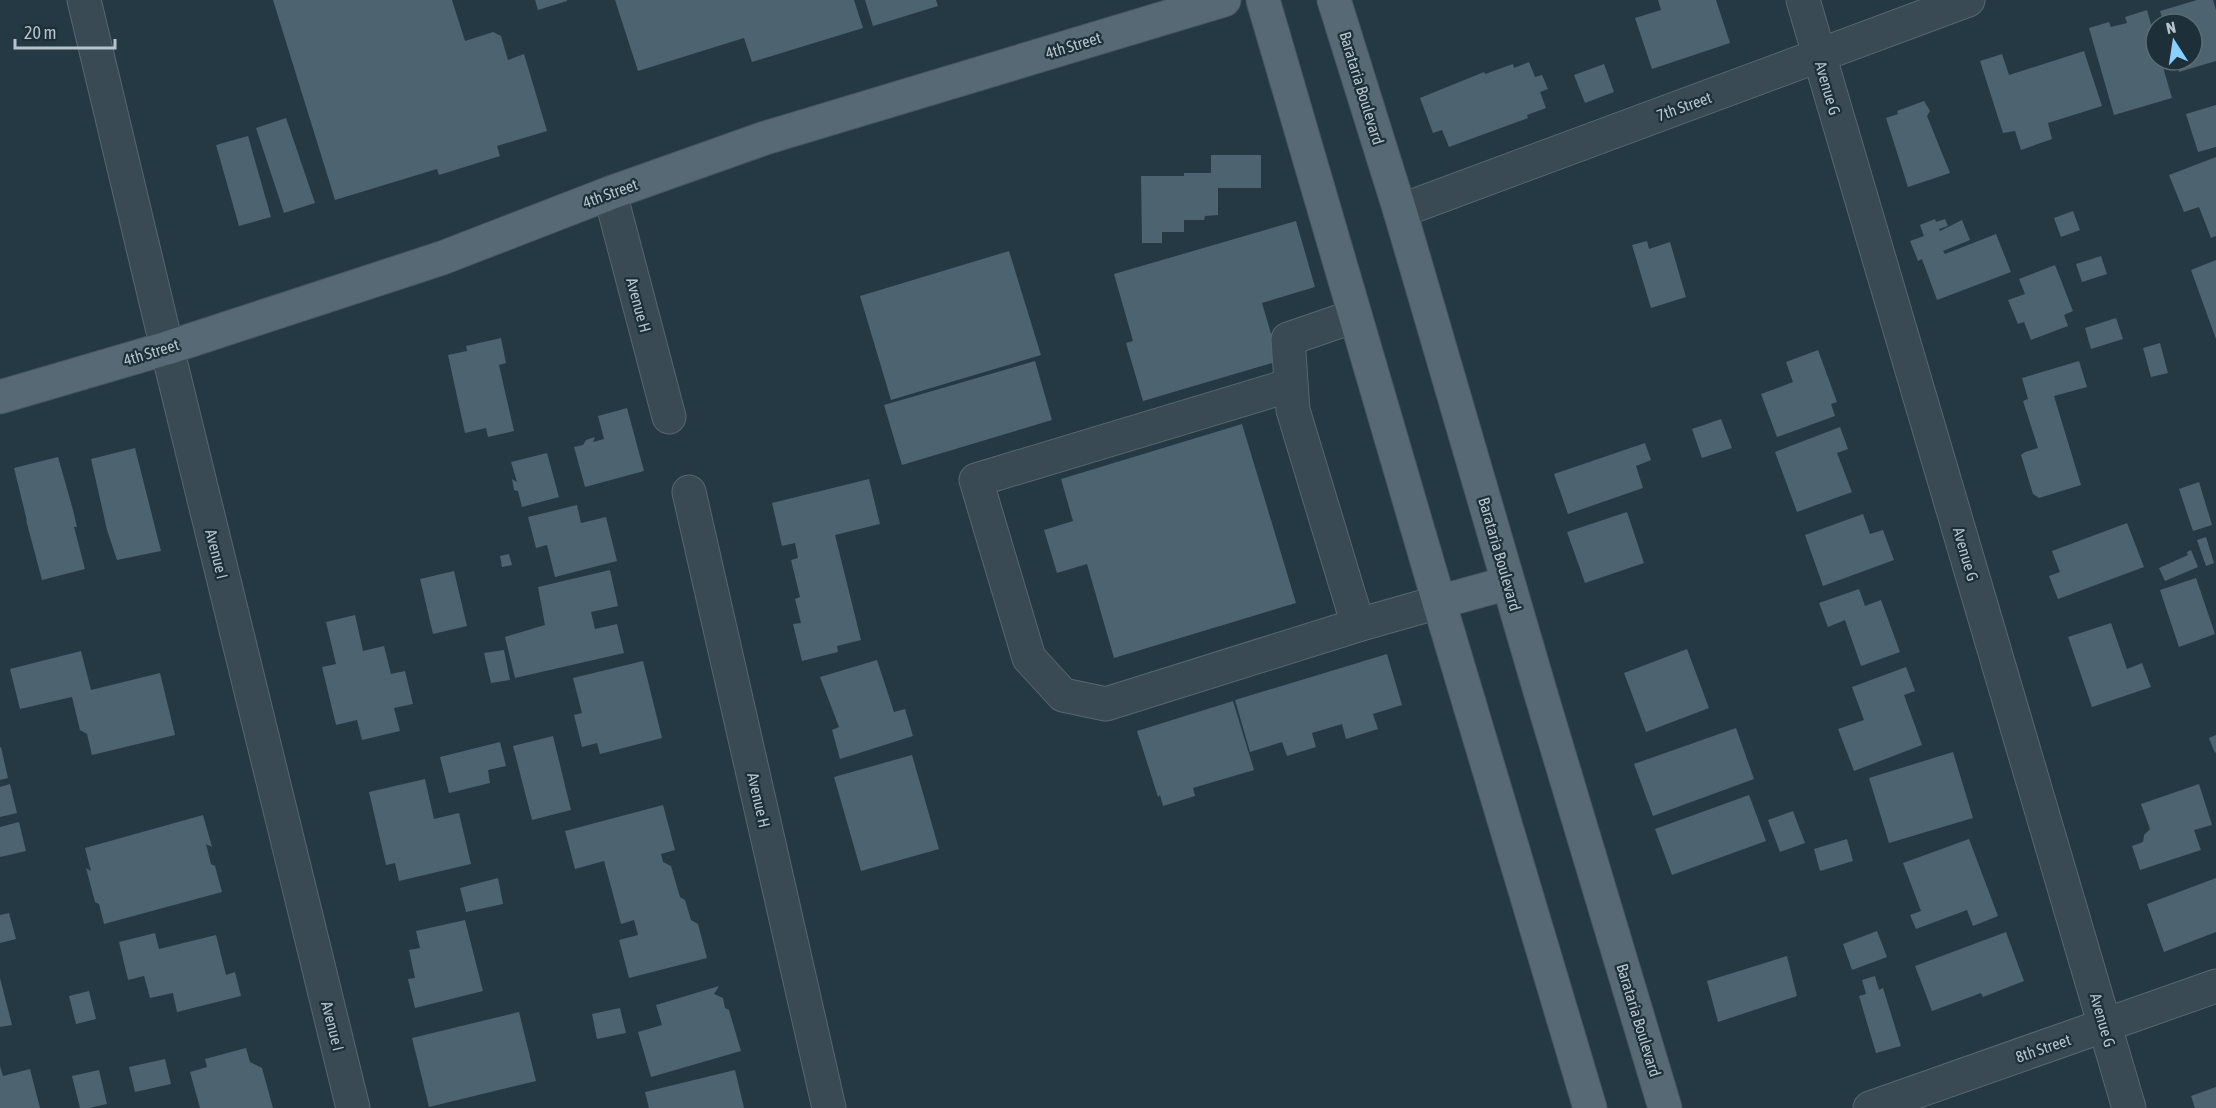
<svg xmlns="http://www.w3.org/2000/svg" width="2216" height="1108" font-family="'Asap Condensed',sans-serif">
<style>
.building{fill:#4d6370}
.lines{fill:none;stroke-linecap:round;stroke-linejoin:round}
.minor-casing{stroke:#576771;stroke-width:35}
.major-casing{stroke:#455660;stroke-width:35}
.minor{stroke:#394a54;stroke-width:33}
.major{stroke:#576974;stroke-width:33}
.labels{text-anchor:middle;stroke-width:4.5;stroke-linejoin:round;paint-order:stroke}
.street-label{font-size:16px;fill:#b6c4cd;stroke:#1d2f39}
</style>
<rect width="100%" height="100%" fill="#243944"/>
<g class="building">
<path d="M273 0H452L465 41 493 32 501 36 508 60 524 54 547 131 497 146 500 156 439 175 437 169 335 200Z"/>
<path d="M535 0H567V1L538 10Z"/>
<path d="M615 0H854L863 28 752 62 744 38 638 71Z"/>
<path d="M865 0H936L938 6 873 26Z"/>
<path d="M1658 0H1716L1730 43 1652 69 1635 18 1661 10Z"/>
<path d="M2197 0H2213L2216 10V61L2179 72 2175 60H2192V24H2164L2160 11Z"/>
<path d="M2147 10 2156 42V60H2161L2172 98 2114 115 2089 28 2109 22 2111 27 2127 23 2125 17Z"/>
<path d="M2084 51 2102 106 2048 123 2052 139 2021 150 2015 131 2003 133 1980 61 2002 54 2009 75Z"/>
<path d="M1529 62 1535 77 1542 75 1548 89 1540 92 1546 108 1527 115 1528 118 1449 147 1442 130 1433 133 1420 98 1484 72 1485 74 1513 64 1514 68Z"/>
<path d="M1604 64 1614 92 1585 103 1574 75Z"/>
<path d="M1924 101 1930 111 1927 116 1950 173 1908 187 1886 118 1898 114 1897 111Z"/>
<path d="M2216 105V147L2198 152 2186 114Z"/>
<path d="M286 118 315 203 284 213 256 128Z"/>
<path d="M248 136 271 217 239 226 216 145Z"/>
<path d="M1211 155H1261V188H1218V215L1205 216 1204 220H1184V232H1162V243H1142L1141 176H1184V173H1211Z"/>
<path d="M2216 157V236L2211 238 2199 207 2184 212 2169 175Z"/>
<path d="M2073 211 2080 230 2061 237 2054 218Z"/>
<path d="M1935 219 1936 222 1945 219 1948 226 1939 229 1940 231 1962 220 1970 240 1943 251 1945 254 1996 234 2011 272 1937 300 1922 259 1918 261 1910 241 1924 236 1920 225Z"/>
<path d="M1296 221 1315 287 1262 303 1279 361 1143 401 1126 343 1133 341 1114 274Z"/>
<path d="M1647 241 1649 249 1670 242 1686 297 1651 308 1632 245Z"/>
<path d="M1009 251 1041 355 891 400 860 296Z"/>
<path d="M2101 256 2107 274 2082 282 2076 264Z"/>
<path d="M2216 260V339L2191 270Z"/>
<path d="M2055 265 2073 311 2064 315 2068 326 2031 340 2024 322 2018 324 2008 300 2025 294 2019 279Z"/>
<path d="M2116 318 2123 339 2091 349 2085 328Z"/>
<path d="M501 338 506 363 499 365 514 431 488 437 486 428 465 433 448 355 467 351 466 346Z"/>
<path d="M2160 343 2168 373 2151 377 2143 348Z"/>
<path d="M1818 350 1837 402 1831 404 1835 416 1777 437 1761 394 1793 382 1786 362Z"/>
<path d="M1035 361 1052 420 902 465 884 405Z"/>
<path d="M2079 361 2087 387 2054 396 2081 485 2039 498 2033 494 2021 455 2025 452 2038 448 2023 401 2028 399 2022 378Z"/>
<path d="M627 408 644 471 585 487 574 447 583 445 586 440 595 437 593 442 604 439 598 416Z"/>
<path d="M1721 419 1732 448 1702 458 1692 429Z"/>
<path d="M1242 424 1296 603 1114 658 1087 564 1057 573 1044 530 1073 521 1061 479Z"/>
<path d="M1840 427 1848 449 1837 453 1852 492 1797 512 1775 452Z"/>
<path d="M1645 443 1651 460 1636 466 1643 488 1568 514 1554 474Z"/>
<path d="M135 448 161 551 117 560 107 530 91 459Z"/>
<path d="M547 453 559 497 522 507 518 491 514 490 512 479 517 482 511 462Z"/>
<path d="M58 457 73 510 77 527H74L85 569 42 580 26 520 27 521 14 468Z"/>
<path d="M869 479 880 524 835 535 861 640 837 646 838 652 802 661 793 624 801 623 795 599 800 597 791 560 798 558 795 543 782 546 772 503Z"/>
<path d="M2199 482 2212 525 2193 531 2179 489Z"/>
<path d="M577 505 581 523 606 517 617 561 555 577 547 545 536 548 528 517Z"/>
<path d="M1627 512 1644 563 1585 583 1567 532Z"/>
<path d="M1863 514 1870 534 1883 530 1894 560 1823 586 1805 535Z"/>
<path d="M2127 523 2144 567 2058 599 2049 576 2060 572 2052 551Z"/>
<path d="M2206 537 2214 563 2206 566 2197 540Z"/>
<path d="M2191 550 2198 567 2165 581 2159 568 2188 555 2187 552Z"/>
<path d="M509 554 512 565 502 567 500 556Z"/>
<path d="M610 570 618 606 591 612 595 629 617 624 624 653 515 678 505 637 545 625 538 587Z"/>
<path d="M454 571 467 626 433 634 420 579Z"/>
<path d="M2196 578 2215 634 2179 647 2160 590Z"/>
<path d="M1859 589 1865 606 1881 600 1900 652 1861 666 1845 620 1828 627 1819 603Z"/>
<path d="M355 615 363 651 384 646 391 674 405 671 413 704 394 708 400 731 362 740 357 720 336 725 322 667 336 664 326 622Z"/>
<path d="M2111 623 2127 669 2142 663 2151 687 2092 707 2068 637Z"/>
<path d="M1687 649 1709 708 1646 732 1624 673Z"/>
<path d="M504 650 510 680 491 683 484 653Z"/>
<path d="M81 651 91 690 160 673 175 735 92 755 87 734 80 730 72 697 20 709 10 669Z"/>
<path d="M1387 654 1402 705 1373 714 1378 729 1346 739 1342 724 1312 733 1316 747 1287 756 1282 742 1250 752 1235 700Z"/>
<path d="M877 660 894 712 905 709 913 736 840 759 832 730 839 727 820 677Z"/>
<path d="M643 661 662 738 600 754 597 743 582 747 574 715 582 713 573 678Z"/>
<path d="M1906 667 1915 691 1904 695 1922 745 1854 771 1838 729 1864 720 1852 687Z"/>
<path d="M1233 701 1254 770 1193 788 1195 796 1163 806 1160 795 1158 797 1137 731Z"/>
<path d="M1736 728 1754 779 1653 816 1634 764Z"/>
<path d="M2216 735V753L2214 751 2209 738Z"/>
<path d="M553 736 571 810 532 820 513 746Z"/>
<path d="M500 742 506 766 488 770 490 783 449 793 440 757Z"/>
<path d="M1 747 8 778 0 780V748Z"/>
<path d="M1953 752 1973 818 1889 843 1869 778Z"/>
<path d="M912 755 939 849 861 871 834 777Z"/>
<path d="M425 779 434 819 459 813 471 864 399 881 395 863 386 865 369 792Z"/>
<path d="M10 784 17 813 0 817V787Z"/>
<path d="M2199 784 2212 825 2194 830 2201 850 2140 870 2132 846 2143 842 2144 835 2150 829 2141 804Z"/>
<path d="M1749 795 1766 841 1672 875 1655 829Z"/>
<path d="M663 805 675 850 661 854 663 862 671 866 680 897 685 900 691 920 698 924 707 958 629 978 619 940 638 935 634 920 621 924 604 861 575 869 565 831Z"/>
<path d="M1793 811 1805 843 1780 852 1768 820Z"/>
<path d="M203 815 212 847 206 844 211 864 215 866 222 892 104 924 99 904 95 902 86 868 91 871 85 848Z"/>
<path d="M19 822 26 851 0 857V827Z"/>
<path d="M1847 839 1853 861 1820 871 1814 849Z"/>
<path d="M1969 839 1998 916 1973 926 1967 910 1916 929 1910 915 1921 911 1903 863Z"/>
<path d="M498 878 503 904 466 912 460 888Z"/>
<path d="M2216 878V932L2164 952 2147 904Z"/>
<path d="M9 913 16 939 0 943V915Z"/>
<path d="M465 920 483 991 415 1008 408 979 415 978 409 950 420 948 416 931Z"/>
<path d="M1877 931 1887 957 1852 970 1843 944Z"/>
<path d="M2006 932 2024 981 1983 997 1981 993 1932 1011 1915 966Z"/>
<path d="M155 933 159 949 216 935 226 975 235 972 241 996 177 1012 173 993 150 998 144 976 128 980 119 942Z"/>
<path d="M1787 956 1797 996 1718 1022 1707 981Z"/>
<path d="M1875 976 1879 990 1883 988 1901 1046 1876 1053 1859 996 1866 994 1862 980Z"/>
<path d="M0 978 12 1025 0 1027Z"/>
<path d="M719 986 714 994 723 998 725 1008 729 1010 741 1051 651 1077 638 1032 662 1025 656 1005Z"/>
<path d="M89 991 96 1019 76 1024 69 996Z"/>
<path d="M620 1008 626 1033 597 1039 592 1014Z"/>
<path d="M519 1012 536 1081 429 1107 412 1038Z"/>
<path d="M246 1048 250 1062 262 1068 273 1108H200L190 1072 207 1067 205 1059Z"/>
<path d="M165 1059 171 1084 135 1092 129 1067Z"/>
<path d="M0 1066 3 1076 30 1069 40 1108H0Z"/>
<path d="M99 1070 107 1104 89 1108H80L72 1076Z"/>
<path d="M735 1070 744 1108H649L645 1092Z"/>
<path d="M2216 1087V1108H2195L2191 1096Z"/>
</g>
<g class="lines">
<g class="minor-casing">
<g id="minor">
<path d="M84 0 167 348 353 1108"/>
<path d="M1803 0 2129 1108"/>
<path d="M610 193 669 417"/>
<path d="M1400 211 1968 0"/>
<path d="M1355 316 1288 339 1293 410 1358 625 1439 602"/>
<path d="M1291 385 976 480 1029 658 1063 695 1106 704 1358 625"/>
<path d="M689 492 829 1108"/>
<path d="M1870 1108 2216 986"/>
</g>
</g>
<g class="major-casing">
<g id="major">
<path d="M1263 0 1439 602 1590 1108"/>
<path d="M1334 0 1400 211 1540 691 1665 1108"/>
<path d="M0 397 167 348 442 258 610 193 765 138 1224 0"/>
<path d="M1439 602 1508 583"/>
</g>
</g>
<use href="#minor" class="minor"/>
<use href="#major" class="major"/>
</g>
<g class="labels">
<g class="street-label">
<text transform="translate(1073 45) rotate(-17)" y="6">4th Street</text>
<text transform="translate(1362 88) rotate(73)" y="6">Barataria Boulevard</text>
<text transform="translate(1828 88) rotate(74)" y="6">Avenue G</text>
<text transform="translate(1684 106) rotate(-20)" y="6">7th Street</text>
<text transform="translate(610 193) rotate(-20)" y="6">4th Street</text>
<text transform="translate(639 305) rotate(75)" y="6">Avenue H</text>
<text transform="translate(151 352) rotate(-17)" y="6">4th Street</text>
<text transform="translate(217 554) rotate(76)" y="6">Avenue I</text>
<text transform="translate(1500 554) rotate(74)" y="6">Barataria Boulevard</text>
<text transform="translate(1966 554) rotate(74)" y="6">Avenue G</text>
<text transform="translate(759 800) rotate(77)" y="6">Avenue H</text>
<text transform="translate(1639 1020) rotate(73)" y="6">Barataria Boulevard</text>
<text transform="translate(2103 1020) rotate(74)" y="6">Avenue G</text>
<text transform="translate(333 1026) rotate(76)" y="6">Avenue I</text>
<text transform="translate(2043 1048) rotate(-19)" y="6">8th Street</text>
</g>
</g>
<g transform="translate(2174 42) rotate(348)"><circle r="28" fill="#1d2f39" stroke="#5a6b74" stroke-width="1.5"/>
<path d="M0-4.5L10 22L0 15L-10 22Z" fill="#8ad0ff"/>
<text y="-9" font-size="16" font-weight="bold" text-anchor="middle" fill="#b6c4cd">N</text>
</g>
<path d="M15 39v9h100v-9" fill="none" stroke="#b6c4cd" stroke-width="3"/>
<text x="24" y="39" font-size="18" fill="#b6c4cd" stroke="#1d2f39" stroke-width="4.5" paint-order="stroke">20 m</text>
</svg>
